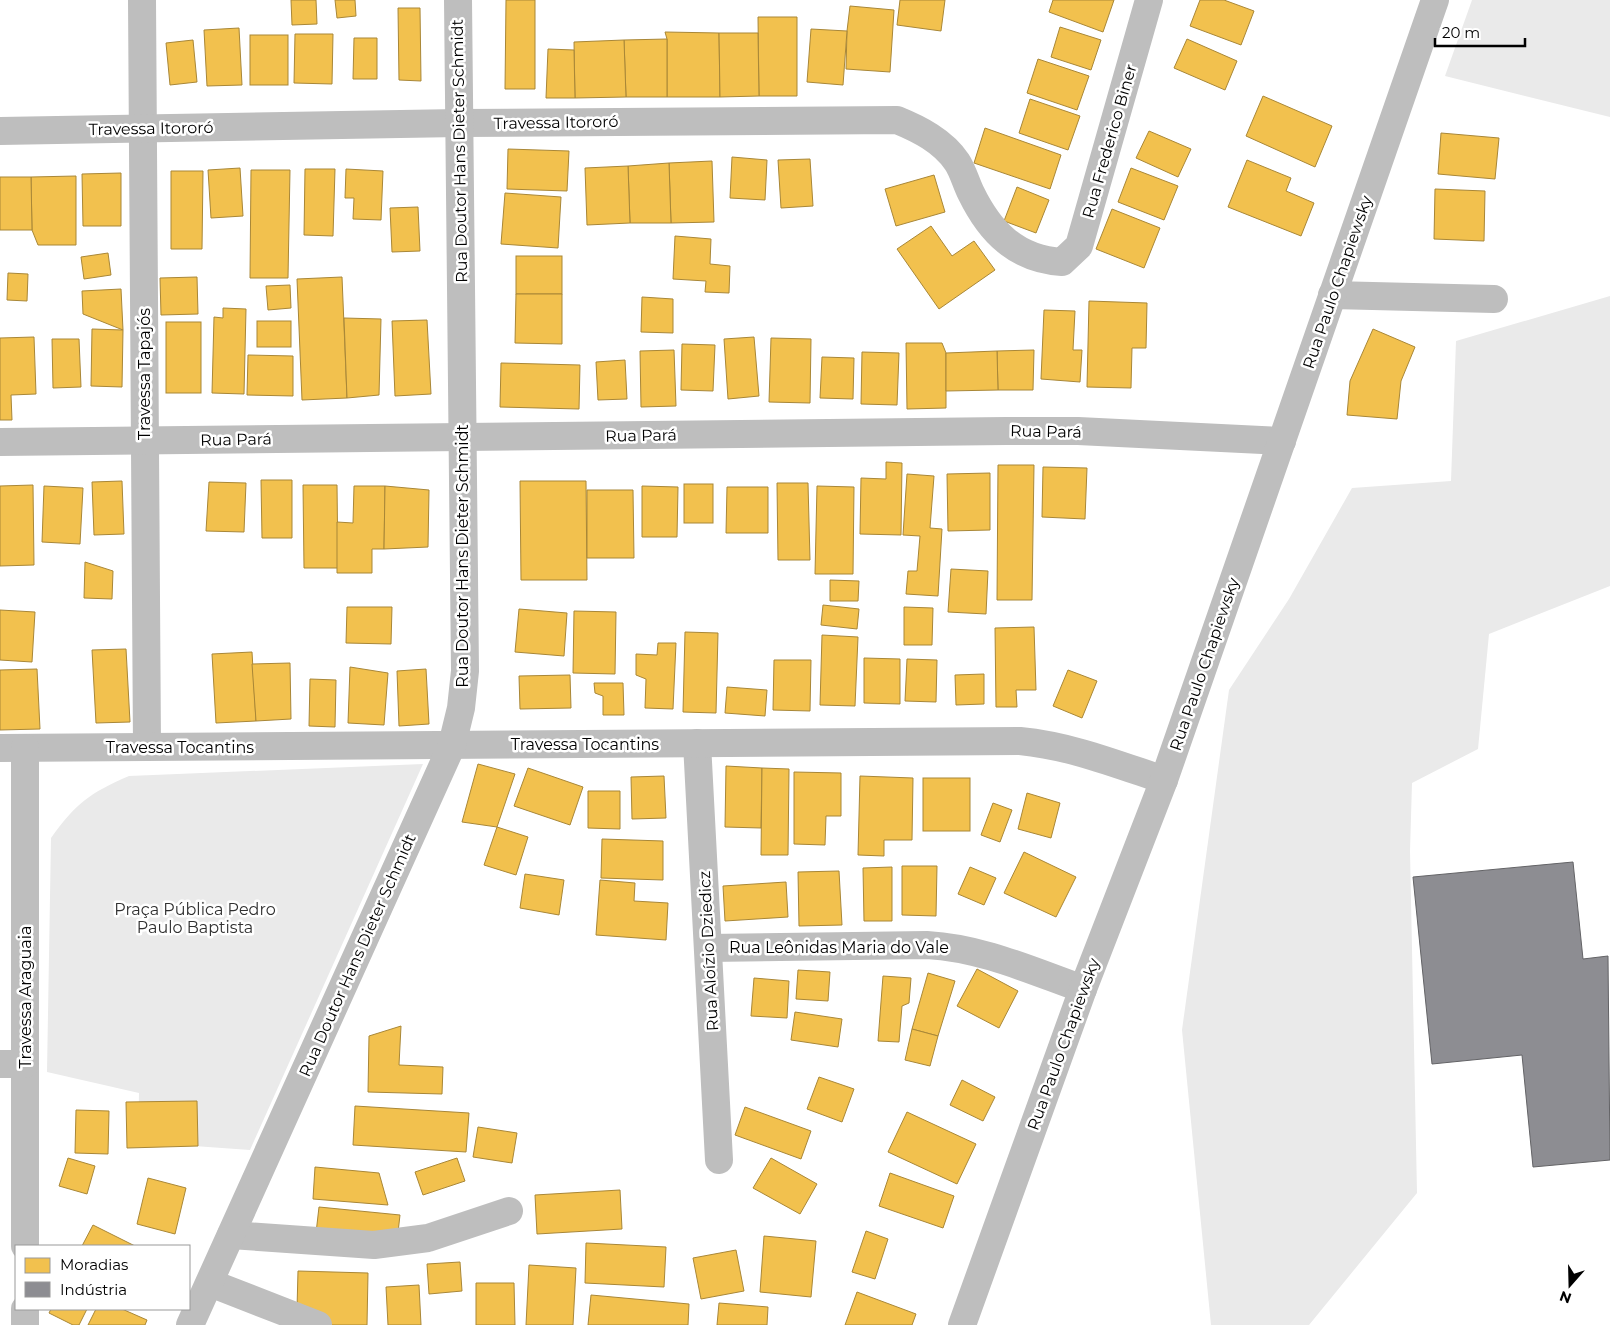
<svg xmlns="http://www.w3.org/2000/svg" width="1610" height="1325" font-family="Montserrat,sans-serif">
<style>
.green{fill:#eaeaea}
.homes{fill:#f2c14e;stroke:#a98737}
.industry{fill:#8d8d92;stroke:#636366}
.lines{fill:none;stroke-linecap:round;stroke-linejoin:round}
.minor{stroke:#bebebe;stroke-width:28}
.labels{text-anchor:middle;stroke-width:5;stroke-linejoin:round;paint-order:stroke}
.street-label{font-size:16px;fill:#000;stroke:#fff}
.park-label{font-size:16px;fill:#303030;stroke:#fff}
</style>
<rect width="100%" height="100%" fill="#fff"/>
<g class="green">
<path d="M1472 0H1610V117L1445 76Z"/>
<path d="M1610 296V586L1489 634 1478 749 1412 783 1410 851 1417 1193 1309 1325H1211L1182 1030 1229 690 1289 599 1352 488 1451 481 1456 341Z"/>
<path d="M423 764 250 1150 138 1142 139 1093 47 1072 51 838C76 803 90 793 129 776Z"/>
</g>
<g class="homes">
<path d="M291 0H316L317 24 292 25Z"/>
<path d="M335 0H355L356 16 337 18Z"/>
<path d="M506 0H535V89H505Z"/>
<path d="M900 0H945L941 31 897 25Z"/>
<path d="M1053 0H1114L1103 32 1049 12Z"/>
<path d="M1200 0H1224L1254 11 1241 45 1190 26Z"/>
<path d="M850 6 894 10 890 72 846 69 847 31Z"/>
<path d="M398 8H420L421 81 399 80Z"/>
<path d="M758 17H797V96H759Z"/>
<path d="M1060 27 1101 40 1091 70 1051 57Z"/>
<path d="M239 28 242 85 207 86 204 30Z"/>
<path d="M811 29 847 31 843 85 807 82Z"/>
<path d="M665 32 719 33 720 97H667V39Z"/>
<path d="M719 33H758L759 96 720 97Z"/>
<path d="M295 34H333L332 84 294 83Z"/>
<rect x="250" y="35" width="38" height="50"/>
<path d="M354 38H377V79H353Z"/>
<path d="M667 39V97H626L624 40Z"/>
<path d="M1187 39 1237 61 1225 90 1174 68Z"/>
<path d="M193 40 197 82 170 85 166 43Z"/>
<path d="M624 40 626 97 575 98 574 42Z"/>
<path d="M548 49 574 50 575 98H546Z"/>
<path d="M1038 59 1089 76 1077 110 1027 93Z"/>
<path d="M1263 96 1332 126 1315 167 1246 136Z"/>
<path d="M1030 99 1080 116 1068 150 1019 133Z"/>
<path d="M985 128 1061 155 1050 189 974 163Z"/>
<path d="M1149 131 1191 149 1178 177 1136 158Z"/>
<path d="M1441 133 1499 138 1495 179 1438 174Z"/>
<path d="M508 149 569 151 567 191 507 189Z"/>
<path d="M732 157 767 160 765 200 730 198Z"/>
<path d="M810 159 813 206 781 208 778 160Z"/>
<path d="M1247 160 1291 178 1286 191 1314 203 1301 236 1228 207Z"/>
<path d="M712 161 714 222 671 223 669 163Z"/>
<path d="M669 163 671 223H630L628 166Z"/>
<path d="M628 166 630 223 587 225 585 168Z"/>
<path d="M240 168 243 216 211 218 208 170Z"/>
<path d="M1131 168 1178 186 1164 220 1118 202Z"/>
<path d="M305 169H335L333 236 304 235Z"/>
<path d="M346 169 383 171 381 220 353 219 354 198H345Z"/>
<path d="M251 170H290L288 278H250Z"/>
<path d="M171 171H203L202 249H171Z"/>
<path d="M121 173V226H83L82 174Z"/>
<path d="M934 175 945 212 896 226 885 189Z"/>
<path d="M76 176V245H38L32 230 31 177Z"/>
<path d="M0 177H31L32 230H0Z"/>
<path d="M1017 187 1049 200 1036 233 1004 221Z"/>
<path d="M1435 189 1485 191 1484 241 1434 239Z"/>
<path d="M505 193 561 197 558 248 501 244Z"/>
<path d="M418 207 420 251 392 252 390 208Z"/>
<path d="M1112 209 1160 228 1144 268 1096 249Z"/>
<path d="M931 226 952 256 974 241 995 270 939 309 897 249Z"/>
<path d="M675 236 711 239 710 264 730 266 729 293 705 292 706 281 673 279Z"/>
<path d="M108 253 111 275 84 279 81 257Z"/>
<rect x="516" y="256" width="46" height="38"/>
<path d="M8 273 28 274 27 301 7 300Z"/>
<path d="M197 277 198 314 161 315 160 278Z"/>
<path d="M342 277 347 398 302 400 297 279Z"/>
<path d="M290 285 291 308 268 310 266 286Z"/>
<path d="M121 289 123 330 83 314 82 291Z"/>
<path d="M516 294H562V344L515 343Z"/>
<path d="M642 297 673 299V333L641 332Z"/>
<path d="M1089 301 1147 303 1146 348H1132L1131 388 1087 387Z"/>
<path d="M223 308 246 309 244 394 212 393 214 317 223 318Z"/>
<path d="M1044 310 1075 311 1073 350H1082L1080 382 1041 379Z"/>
<path d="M344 318 381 319 379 395 347 398Z"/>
<path d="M427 320 431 394 395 396 392 321Z"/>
<rect x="257" y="321" width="34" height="26"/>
<rect x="166" y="322" width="35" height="71"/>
<path d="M92 329 123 330 122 387 91 386Z"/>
<path d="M1373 329 1415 347 1401 381 1397 419 1347 415 1350 381Z"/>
<path d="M34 337 36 394 11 395 12 420H0V338Z"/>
<path d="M754 337 759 396 728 399 724 339Z"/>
<path d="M771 338 811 339 810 403 769 402Z"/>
<path d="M52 339H79L81 387 53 388Z"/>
<path d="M906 343H942L946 353V408L907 409Z"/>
<path d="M682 344 715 345 713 391 681 390Z"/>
<path d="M674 350 676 406 641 407 640 351Z"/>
<path d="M1034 350 1033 390H998L997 351Z"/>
<path d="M997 351 998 390 946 391V353Z"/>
<path d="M862 352 899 353 897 405 861 404Z"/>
<path d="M248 355 293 356V396L247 395Z"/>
<path d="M822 357 854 358 853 399 820 398Z"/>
<path d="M625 360 627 399 598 400 596 362Z"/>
<path d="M501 363 580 365 579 409 500 407Z"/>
<path d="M886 462 902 463 901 535 860 534 861 478 886 479Z"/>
<path d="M998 465H1034L1032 600H997Z"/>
<path d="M1043 467 1087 468 1085 519 1042 517Z"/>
<path d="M990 473V530L948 531 947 474Z"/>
<path d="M907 474 934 476 930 528 942 529 938 596 906 594 908 571H917L920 536 903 535Z"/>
<path d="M261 480H292V538H262Z"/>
<path d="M122 481 124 534 94 535 92 482Z"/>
<path d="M520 481H586L587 580H521Z"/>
<path d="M209 482 246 483 244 532 206 531Z"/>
<path d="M777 483H808L810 560H778Z"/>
<rect x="684" y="484" width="29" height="39"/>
<path d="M33 485 34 565 0 566V486Z"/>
<path d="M303 485H337L338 568H304Z"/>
<path d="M44 486 83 488 80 544 42 542Z"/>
<path d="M354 486H385L384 549H372V573H337V522L353 523Z"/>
<path d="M385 486 429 490 428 547 384 549Z"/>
<path d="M642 486 678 487 677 537H642Z"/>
<path d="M817 486 854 487 853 574H815Z"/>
<path d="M727 487H768V533H726Z"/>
<path d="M587 490H633L634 558H587Z"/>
<path d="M85 562 113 571 112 599 84 598Z"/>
<path d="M951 569 988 571 986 614 948 612Z"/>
<path d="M830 580 859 581 858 601H830Z"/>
<path d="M823 605 859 609 857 629 821 625Z"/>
<path d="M347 607H392L391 644 346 643Z"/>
<path d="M904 607 933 608 932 645H904Z"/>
<path d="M519 609 567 613 564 656 515 652Z"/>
<path d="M0 610 35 612 32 662 0 660Z"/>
<path d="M574 611 616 612 615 674 573 673Z"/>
<path d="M1034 627 1036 690H1016L1017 707H996L995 628Z"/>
<path d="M685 632 718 633 716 713 683 712Z"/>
<path d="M822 635 858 637 855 706 820 705Z"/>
<path d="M658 643H676L673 709 645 708 646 679 636 675V654L657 655Z"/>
<path d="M126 649 130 722 96 723 92 650Z"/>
<path d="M252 652 256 721 216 723 212 654Z"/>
<path d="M864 658 900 659V704L864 703Z"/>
<path d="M907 659 937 660 936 702 905 701Z"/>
<path d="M774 660H811L810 711 773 710Z"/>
<path d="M290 663 291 719 256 721 252 664Z"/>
<path d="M350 667 388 673 384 725 348 723Z"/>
<path d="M37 669 40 729 0 730V670Z"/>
<path d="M426 669 429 724 399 726 397 671Z"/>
<path d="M1068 670 1097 681 1082 718 1053 706Z"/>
<path d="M984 674V704L956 705 955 675Z"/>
<path d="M570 675 571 708 520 709 519 676Z"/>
<path d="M310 679 336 680 335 727 309 726Z"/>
<path d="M594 683H623L624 715H603V696L595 693Z"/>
<path d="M727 687 767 690 765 716 725 713Z"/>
<path d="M478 764 515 774 497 827 462 822Z"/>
<path d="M726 766 762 768 761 828 725 827Z"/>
<path d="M528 768 583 787 570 825 514 806Z"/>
<path d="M762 768 789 769 788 855H761Z"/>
<path d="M794 772 841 773V816H826L825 845 794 844Z"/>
<path d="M664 776 666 818 632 819 631 777Z"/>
<path d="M860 776 913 778 912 840H884V856L858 855Z"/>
<rect x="923" y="778" width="47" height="53"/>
<path d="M588 791H620V829L588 828Z"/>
<path d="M1027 793 1060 803 1051 838 1018 829Z"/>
<path d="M993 803 1012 810 1000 842 981 835Z"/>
<path d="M497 827 528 837 516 875 484 865Z"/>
<path d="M602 839 663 841V880L601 878Z"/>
<path d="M1024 852 1076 877 1056 917 1004 893Z"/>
<path d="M902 866H937L936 916 902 915Z"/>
<path d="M892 867V921H864L863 868Z"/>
<path d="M970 867 996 878 984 905 958 894Z"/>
<path d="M839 871 842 925 799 926 798 872Z"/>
<path d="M525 874 564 880 559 915 520 908Z"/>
<path d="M600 880 635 883 634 901 668 903 666 940 596 935Z"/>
<path d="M786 882 788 917 725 921 723 886Z"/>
<path d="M977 969 1018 991 999 1028 957 1006Z"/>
<path d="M798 970 830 972 828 1001 796 999Z"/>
<path d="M928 973 955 981 938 1036 912 1029Z"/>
<path d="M883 976 911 978 909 1003 902 1006 899 1042 878 1041Z"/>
<path d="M754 978 789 981 787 1018 751 1016Z"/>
<path d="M795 1012 842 1019 838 1047 791 1040Z"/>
<path d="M401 1026 399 1065 443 1067 442 1094 368 1092 369 1036Z"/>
<path d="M912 1029 938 1036 930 1066 905 1060Z"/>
<path d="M819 1077 854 1089 842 1122 807 1109Z"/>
<path d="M962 1080 995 1097 983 1121 950 1105Z"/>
<path d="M197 1101 198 1146 127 1148 126 1102Z"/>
<path d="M355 1106 469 1113 466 1152 353 1145Z"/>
<path d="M745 1107 811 1131 801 1159 735 1135Z"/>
<path d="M76 1110 109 1111 108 1154 75 1153Z"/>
<path d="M907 1112 976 1144 957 1184 888 1152Z"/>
<path d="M478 1127 517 1133 512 1163 473 1157Z"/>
<path d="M68 1158 95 1166 87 1194 59 1186Z"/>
<path d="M457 1158 465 1181 423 1195 415 1172Z"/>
<path d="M771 1158 817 1184 800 1214 753 1188Z"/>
<path d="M315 1167 379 1173 388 1205 313 1199Z"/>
<path d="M890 1173 954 1196 943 1228 879 1206Z"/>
<path d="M148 1178 186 1188 175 1234 137 1224Z"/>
<path d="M620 1190 622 1229 537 1234 535 1195Z"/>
<path d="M319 1207 400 1215 397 1241 316 1233Z"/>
<path d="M93 1225 135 1246H82Z"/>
<path d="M866 1231 888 1239 875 1279 852 1272Z"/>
<path d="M764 1236 816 1241 811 1297 760 1292Z"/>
<path d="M586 1243 666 1247 664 1287 585 1283Z"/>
<path d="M736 1250 744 1291 701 1299 693 1258Z"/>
<path d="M460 1262 462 1291 429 1294 427 1264Z"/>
<path d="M529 1265 576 1268 573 1325H526Z"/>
<path d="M298 1271 368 1273 367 1325H331L297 1309Z"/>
<path d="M476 1283H514L515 1325H476Z"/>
<path d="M419 1285 421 1325H388L386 1287Z"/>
<path d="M857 1292 916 1314 912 1325H845Z"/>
<path d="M591 1295 689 1304 688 1325H588Z"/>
<path d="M719 1303 768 1307 767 1325H717Z"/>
<path d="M51 1309H87L79 1325H73L49 1313Z"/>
<path d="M96 1309H122L147 1320 145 1325H88Z"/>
</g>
<path class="industry" d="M1573 862 1583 959 1608 956 1610 1160 1533 1167 1522 1055 1432 1064 1413 877Z"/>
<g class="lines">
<g class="minor">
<path d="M142 0 147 747"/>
<path d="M0 131 459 123 897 120C919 129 943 141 957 162 963 171 966 183 971 193 990 232 1016 259 1062 262L1079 246 1149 0"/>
<path d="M1332 295 1494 299"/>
<path d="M0 442 1006 431H1078L1282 441"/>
<path d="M697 743 719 1160"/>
<path d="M0 748 1020 741C1071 746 1116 764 1164 780"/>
<path d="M25 748V1246"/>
<path d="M708 948 927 945C982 948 1032 971 1083 989"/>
<path d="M0 1064H25"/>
<path d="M231 1235 374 1245 428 1238 509 1211"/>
<path d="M210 1283 318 1325"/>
<path d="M25 1325V1309"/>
<path d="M190 1325 452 745 461 708 465 671 458 0"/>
<path d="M962 1325 1083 989 1164 780 1435 0"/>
</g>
</g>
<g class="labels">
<g class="street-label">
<text transform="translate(556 122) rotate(-1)" y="6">Travessa Itororó</text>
<text transform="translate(151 128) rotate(-1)" y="6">Travessa Itororó</text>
<text transform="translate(1109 141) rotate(-74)" y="6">Rua Frederico Biner</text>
<text transform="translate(459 151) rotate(-91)" y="6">Rua Doutor Hans Dieter Schmidt</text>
<text transform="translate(1337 282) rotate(-71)" y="6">Rua Paulo Chapiewsky</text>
<text transform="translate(144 374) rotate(-90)" y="6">Travessa Tapajós</text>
<text transform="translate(1046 431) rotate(1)" y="6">Rua Pará</text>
<text transform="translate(641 435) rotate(-1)" y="6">Rua Pará</text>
<text transform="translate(236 439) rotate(-1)" y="6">Rua Pará</text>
<text transform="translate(462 556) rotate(-90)" y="6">Rua Doutor Hans Dieter Schmidt</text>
<text transform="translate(1204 664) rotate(-71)" y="6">Rua Paulo Chapiewsky</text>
<text x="585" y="750">Travessa Tocantins</text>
<text x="180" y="753">Travessa Tocantins</text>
<text x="839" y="953">Rua Leônidas Maria do Vale</text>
<text transform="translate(708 951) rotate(-93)" y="6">Rua Aloízio Dziedicz</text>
<text transform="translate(357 955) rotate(-66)" y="6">Rua Doutor Hans Dieter Schmidt</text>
<text transform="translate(25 997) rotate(-90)" y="6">Travessa Araguaia</text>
<text transform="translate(1063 1044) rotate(-70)" y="6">Rua Paulo Chapiewsky</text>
</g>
<g class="park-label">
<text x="195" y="915">Praça Pública Pedro<tspan x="195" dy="18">Paulo Baptista</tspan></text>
</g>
</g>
<rect x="15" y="1245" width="175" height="65" fill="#ffffff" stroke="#999999"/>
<rect x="25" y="1258" width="25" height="15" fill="#f2c14e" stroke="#999999"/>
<text x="60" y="1270" font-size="15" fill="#000000">Moradias</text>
<rect x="25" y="1282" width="25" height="15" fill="#8d8d92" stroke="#999999"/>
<text x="60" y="1295" font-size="15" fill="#000000">Indústria</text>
<g transform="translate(1570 1285) rotate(200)" stroke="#ffffff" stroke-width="4" paint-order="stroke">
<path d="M0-4L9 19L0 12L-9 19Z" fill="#000000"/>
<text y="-8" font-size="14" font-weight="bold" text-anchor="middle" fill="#000000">N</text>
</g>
<path d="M1435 38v8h90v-8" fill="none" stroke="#000000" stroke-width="2.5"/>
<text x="1442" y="38" font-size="15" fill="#000000" stroke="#ffffff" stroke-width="4" paint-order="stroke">20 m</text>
</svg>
